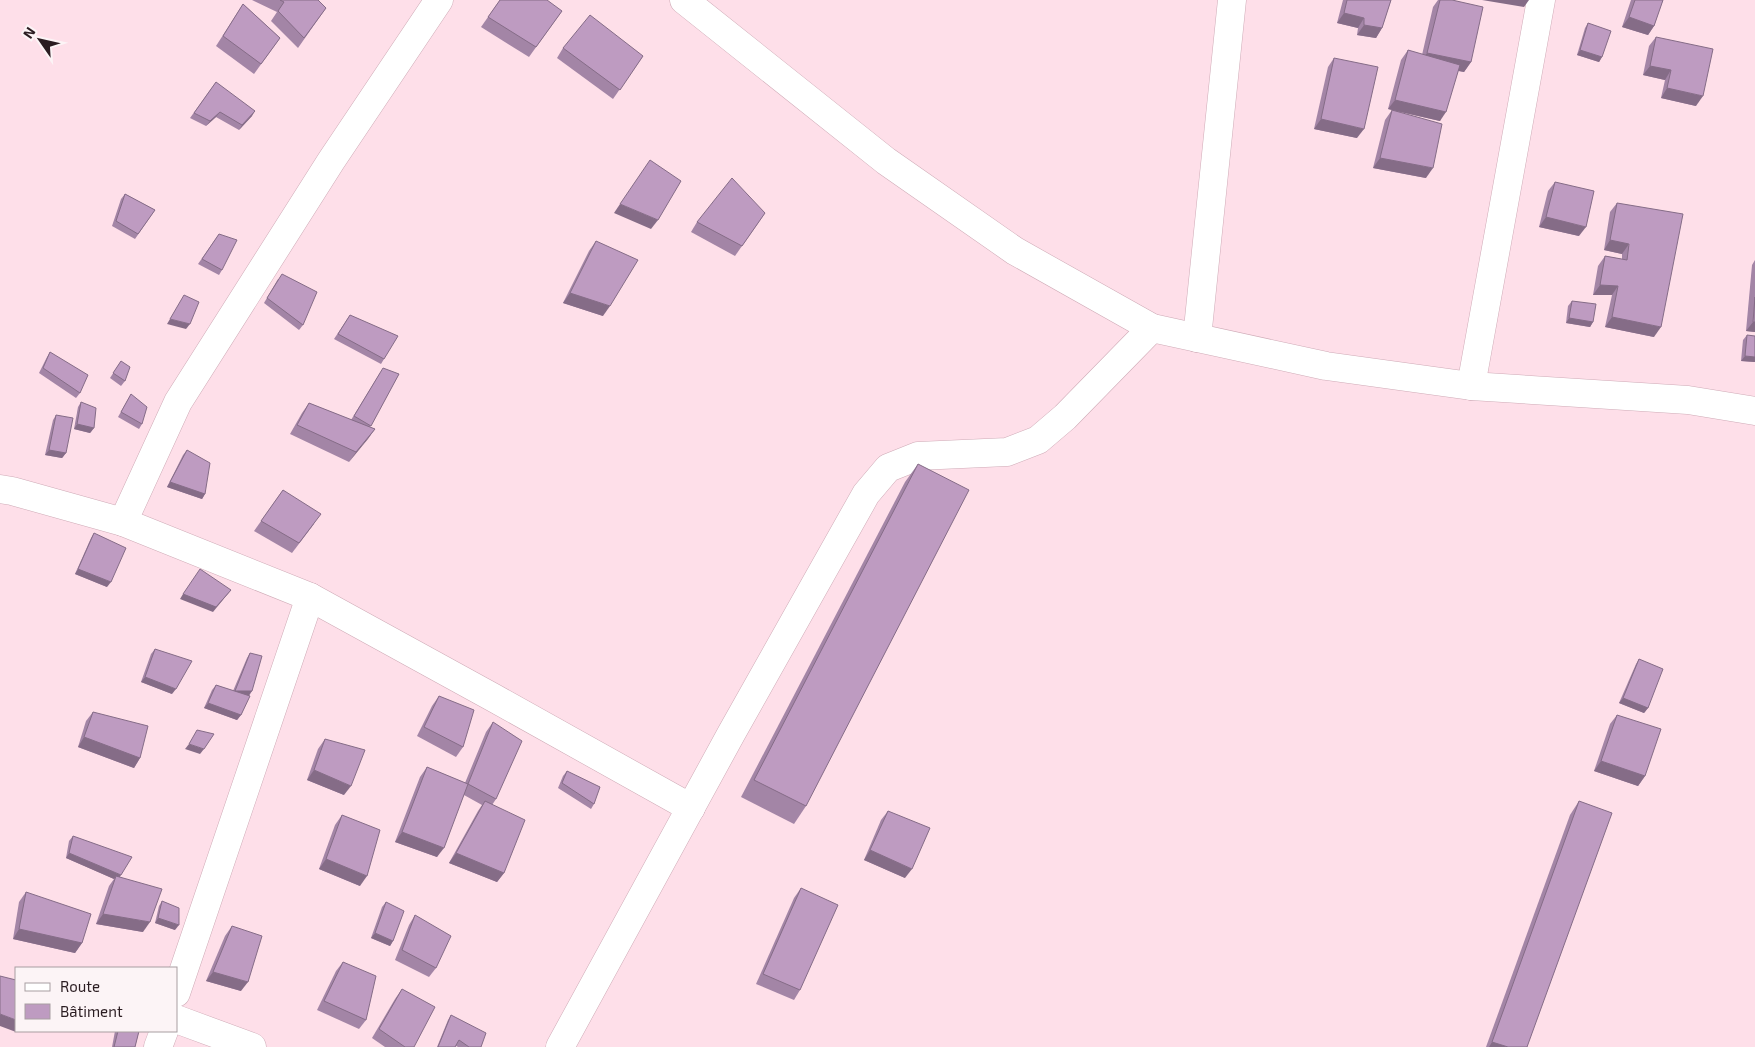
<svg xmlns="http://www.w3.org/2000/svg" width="1755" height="1047" font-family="'Exo 2',sans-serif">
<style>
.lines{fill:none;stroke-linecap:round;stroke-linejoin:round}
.street-casing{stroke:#cfabb7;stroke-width:29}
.street{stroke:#fff;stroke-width:28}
.wall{fill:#a385a6}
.shaded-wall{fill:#856c87}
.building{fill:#be9bc1;stroke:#856c87}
</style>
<rect width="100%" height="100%" fill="#fedfe9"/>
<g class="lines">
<g class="street-casing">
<g id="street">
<path d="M684 0 886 161 1015 251 1152 328 1326 366 1471 386 1688 400 1755 411"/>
<path d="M1197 338 1232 0"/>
<path d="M1471 386 1541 0"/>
<path d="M0 489 12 491 123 522 310 597 494 698 691 808"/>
<path d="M123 522 178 402 331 161 439 0"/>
<path d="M176 993 310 597"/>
<path d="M176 1019 252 1047"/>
<path d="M158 1047 164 1031"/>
<path d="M560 1047 731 734 866 494 888 468 918 456 1007 452 1038 440 1065 417 1152 328"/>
</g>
</g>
<use href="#street" class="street"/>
</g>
<g class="wall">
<path d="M252 0H318L326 8 298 48 271 21 277 12Z"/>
<path d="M500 0 562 11 529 57 481 27Z"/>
<path d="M1343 0H1391L1382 28 1376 38 1357 35 1358 28 1337 23Z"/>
<path d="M1438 0H1452L1471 62 1464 72 1458 71 1440 121 1400 112 1426 178 1373 168 1385 120 1392 110 1388 109 1401 60 1408 50 1422 55 1433 7Z"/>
<path d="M1631 0H1663L1654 26 1648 35 1622 27Z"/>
<path d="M243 4 280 38 254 74 216 46Z"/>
<path d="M1588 23 1602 57 1599 62 1577 55 1585 28Z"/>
<path d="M1656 37 1696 106 1661 98 1665 80 1643 75 1649 46Z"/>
<path d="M563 48 643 56 613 99 557 58Z"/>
<path d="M1334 58 1357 138 1314 129 1328 67Z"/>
<path d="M216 82 252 116 239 130 216 117 206 126 190 118Z"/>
<path d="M1555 182 1579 236 1539 227 1548 191Z"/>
<path d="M125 194 155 210 135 239 112 226 121 199Z"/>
<path d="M1617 203 1654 337 1605 327 1612 295H1593L1598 266 1605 256 1622 259V254L1604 250 1610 212Z"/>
<path d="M765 213 735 256 691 232 697 222Z"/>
<path d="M219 234 222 270 219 275 198 264Z"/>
<path d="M596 241 603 316 563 303 589 251Z"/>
<path d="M1755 260V332L1746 331 1752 265Z"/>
<path d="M278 279 303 325 299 330 264 303Z"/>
<path d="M1572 301 1593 322 1590 327 1566 323 1568 306Z"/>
<path d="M350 315 384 359 381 364 334 339Z"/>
<path d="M1747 335 1755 362 1741 361 1743 340Z"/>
<path d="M50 352 80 393 76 398 39 373 47 357Z"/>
<path d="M121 361 125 381 121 386 110 378Z"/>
<path d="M380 373 399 374 370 427 375 429 349 462 290 434 302 413 309 403 351 420Z"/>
<path d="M131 394 142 424 139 429 118 417Z"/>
<path d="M81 402 94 428 90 433 74 429 78 407Z"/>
<path d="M56 415 66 453 62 458 45 455 53 420Z"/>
<path d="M187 450 205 494 202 499 167 487 183 455Z"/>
<path d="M918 464 806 806 794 824 741 797 905 482Z"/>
<path d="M283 490 314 524 292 553 254 531Z"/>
<path d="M94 533 107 587 75 574 91 538Z"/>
<path d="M155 649 172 694 141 682 151 654Z"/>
<path d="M250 653 252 691 249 696 241 715 237 720 204 708 212 690 216 685 233 691 247 658Z"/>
<path d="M1639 659 1648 708 1644 713 1619 703 1636 664Z"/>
<path d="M439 696 463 747 456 757 417 736 432 706Z"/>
<path d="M93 712 140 758 134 768 78 747 86 721Z"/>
<path d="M1617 715 1645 776 1638 786 1594 771 1610 724Z"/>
<path d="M493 722 496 799 492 805 504 873 497 882 449 863 478 811 482 805 464 795 437 857 395 842 420 777 427 767 465 783 486 732Z"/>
<path d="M325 739 344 795 307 780 318 749Z"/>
<path d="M567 771 594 804 591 809 558 788 563 776Z"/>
<path d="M1579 801 1527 1047H1486L1570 815Z"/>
<path d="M888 811 905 878 864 860 881 820Z"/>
<path d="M342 815 360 886 319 869 335 825Z"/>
<path d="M73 836 120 877 143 932 96 924 109 886 114 879 66 858 69 841Z"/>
<path d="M801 888 800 990 794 1000 756 984 794 898Z"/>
<path d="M26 892 82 943 75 953 13 939 19 902Z"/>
<path d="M162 901 175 930 155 923 159 906Z"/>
<path d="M386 902 393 941 390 946 371 938 382 907Z"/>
<path d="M415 915 436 968 429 977 395 960 409 925Z"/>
<path d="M232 926 241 991 206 981 225 936Z"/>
<path d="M343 962 366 1020 359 1029 317 1010 336 971Z"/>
<path d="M402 989 414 1047H385L372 1038 395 999Z"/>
<path d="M451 1015 481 1047H458L456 1046 455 1047H437L448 1020Z"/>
<path d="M115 1031H139L135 1047H112Z"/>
</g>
<g class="shaded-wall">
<path d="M1482 0H1529L1524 7Z"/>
<path d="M1344 13 1364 18 1358 28 1337 23Z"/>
<path d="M1629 17 1654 26 1648 35 1622 27Z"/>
<path d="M1364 25 1382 28 1376 38 1357 35Z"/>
<path d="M1580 50 1602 57 1599 62 1577 55Z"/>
<path d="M1427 53 1471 62 1464 72 1420 62Z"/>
<path d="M1650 66 1671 70 1665 80 1643 75Z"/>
<path d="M1667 88 1703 96 1696 106 1661 98Z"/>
<path d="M1395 100 1446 112 1440 121 1388 109Z"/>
<path d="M255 111 252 116 239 130 242 125Z"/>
<path d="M220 112 216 117 206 126 210 121Z"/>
<path d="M1321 119 1364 129 1357 138 1314 129Z"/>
<path d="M1380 158 1433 168 1426 178 1373 168Z"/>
<path d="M620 204 658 220 651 229 614 213Z"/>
<path d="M1546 217 1586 227 1579 236 1539 227Z"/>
<path d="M1610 240 1629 244 1622 254 1604 250Z"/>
<path d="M1600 285 1618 286 1612 295H1593Z"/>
<path d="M570 293 610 306 603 316 563 303Z"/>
<path d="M1612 317 1661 327 1654 337 1605 327Z"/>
<path d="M1569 318 1593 322 1590 327 1566 323Z"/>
<path d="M170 319 190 324 186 329 167 324Z"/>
<path d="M1753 322H1755V332L1746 331Z"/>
<path d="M1745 356 1755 357V362L1741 361Z"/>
<path d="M77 424 94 428 90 433 74 429Z"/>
<path d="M375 429 368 439 349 462 356 452Z"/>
<path d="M49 450 66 453 62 458 45 455Z"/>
<path d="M170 482 205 494 202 499 167 487Z"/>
<path d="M78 569 111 582 107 587 75 574Z"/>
<path d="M231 590 213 612 180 599 183 594Z"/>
<path d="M145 677 176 689 172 694 141 682Z"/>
<path d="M235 691H252L248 696Z"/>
<path d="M1623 698 1648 708 1644 713 1619 703Z"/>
<path d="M208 703 241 715 237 720 204 708Z"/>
<path d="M84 737 140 758 134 768 78 747Z"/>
<path d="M189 744 204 749 200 754 185 749Z"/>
<path d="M1601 761 1645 776 1638 786 1594 771Z"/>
<path d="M314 770 351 786 344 795 307 780Z"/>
<path d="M402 832 444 848 437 857 395 842Z"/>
<path d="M870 850 912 869 905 878 864 860Z"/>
<path d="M69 853 121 875 118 880 116 876 114 879 66 858Z"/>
<path d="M456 853 504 873 497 882 449 863Z"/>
<path d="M326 859 367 876 360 886 319 869Z"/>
<path d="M103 914 150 922 143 932 96 924Z"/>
<path d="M158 918 179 925 175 930 155 923Z"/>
<path d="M19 929 82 943 75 953 13 939Z"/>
<path d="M375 933 393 941 390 946 371 938Z"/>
<path d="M213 972 248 982 241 991 206 981Z"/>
<path d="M0 1014 16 1020V1031H17L16 1032 0 1026Z"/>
<path d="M1492 1042 1508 1047H1489Z"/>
</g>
<g class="building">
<path d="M280 0H318L326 8 304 38 278 11 284 2Z"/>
<path d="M500 0H547L562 11 536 47 488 17Z"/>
<path d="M1347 0H1391L1382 28 1364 25V18L1344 13Z"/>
<path d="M1440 0H1452L1483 7 1471 62 1427 53Z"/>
<path d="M1635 0H1663L1654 26 1629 17Z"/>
<path d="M243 4 280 38 261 64 223 36Z"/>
<path d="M590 15 643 56 620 90 563 48Z"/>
<path d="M1588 23 1611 31 1602 57 1580 50Z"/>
<path d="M1656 37 1713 49 1703 96 1667 88 1671 70 1650 66Z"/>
<path d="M1408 50 1460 65 1446 112 1395 100Z"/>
<path d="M1334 58 1378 67 1364 129 1321 119Z"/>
<path d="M216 82 255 111 242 125 220 112 210 121 194 113Z"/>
<path d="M1392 110 1442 124 1433 168 1380 158Z"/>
<path d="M650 160 681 181 658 220 620 204Z"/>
<path d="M732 178 765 213 742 246 697 222Z"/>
<path d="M1555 182 1594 191 1586 227 1546 217Z"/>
<path d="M125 194 155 210 138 234 116 221Z"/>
<path d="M1617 203 1683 214 1661 327 1612 317 1618 286 1600 285 1605 256 1627 260 1629 244 1610 240Z"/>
<path d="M219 234 237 240 222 270 202 259Z"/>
<path d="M596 241 638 260 610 306 570 293Z"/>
<path d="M282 274 317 292 303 325 267 298Z"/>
<path d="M184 295 199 302 190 324 170 319Z"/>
<path d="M1755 297V322H1753Z"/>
<path d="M1572 301 1596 304 1593 322 1569 318Z"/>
<path d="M350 315 398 336 384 359 338 334Z"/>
<path d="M1747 335 1755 336V357L1745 356Z"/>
<path d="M50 352 88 375 80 393 43 368Z"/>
<path d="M121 361 130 367 125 381 113 373Z"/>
<path d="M383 368 399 374 371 426 354 416Z"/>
<path d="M131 394 147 407 142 424 121 412Z"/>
<path d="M81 402 96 408 94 428 77 424Z"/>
<path d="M309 403 375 429 356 452 297 425Z"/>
<path d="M56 415 73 418 66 453 49 450Z"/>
<path d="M187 450 210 463 205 494 170 482Z"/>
<path d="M918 464 969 490 806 806 754 780Z"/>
<path d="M283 490 321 514 299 543 261 521Z"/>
<path d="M94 533 126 548 111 582 78 569Z"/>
<path d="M200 569 231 590 216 607 183 594Z"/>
<path d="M155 649 192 661 176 689 145 677Z"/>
<path d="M250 653 262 656 252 691H235Z"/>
<path d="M1639 659 1663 669 1648 708 1623 698Z"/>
<path d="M216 685 250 696 241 715 208 703Z"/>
<path d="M439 696 474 710 463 747 424 727Z"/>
<path d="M93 712 148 726 140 758 84 737Z"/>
<path d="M1617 715 1661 729 1645 776 1601 761Z"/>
<path d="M493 722 522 741 496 799 468 784Z"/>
<path d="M197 730 214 734 204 749 189 744Z"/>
<path d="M325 739 365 750 351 786 314 770Z"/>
<path d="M427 767 468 784 444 848 402 832Z"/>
<path d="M567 771 600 787 594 804 562 783Z"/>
<path d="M485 801 525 820 504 873 456 853Z"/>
<path d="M1579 801 1612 813 1527 1047H1508L1492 1042Z"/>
<path d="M888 811 930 828 912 869 870 850Z"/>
<path d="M342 815 380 830 367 876 326 859Z"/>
<path d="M73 836 132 857 121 875 69 853Z"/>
<path d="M116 876 162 889 150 922 103 914Z"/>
<path d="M801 888 838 905 800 990 763 974Z"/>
<path d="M26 892 91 914 82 943 19 929Z"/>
<path d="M162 901 179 908V925L158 918Z"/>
<path d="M386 902 404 911 393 941 375 933Z"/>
<path d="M415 915 451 936 436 968 402 950Z"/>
<path d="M232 926 262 936 248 982 213 972Z"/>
<path d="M343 962 376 976 366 1020 324 1001Z"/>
<path d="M0 976 16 980V1020L0 1014Z"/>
<path d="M402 989 435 1007 414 1047H405L379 1029Z"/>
<path d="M451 1015 486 1033 481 1047H469L459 1040 455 1047H438Z"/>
<path d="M118 1031H139L135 1047H114Z"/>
</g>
<rect x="15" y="967" width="162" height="65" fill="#fcf4f6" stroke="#a89ea1"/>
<rect x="25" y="983" width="25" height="8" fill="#ffffff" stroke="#a89ea1"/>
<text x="60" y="992" font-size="15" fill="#2b1d22">Route</text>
<rect x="25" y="1004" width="25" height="15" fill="#be9bc1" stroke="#a89ea1"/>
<text x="60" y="1017" font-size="15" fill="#2b1d22">Bâtiment</text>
<g transform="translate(40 40) rotate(304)" stroke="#fcf4f6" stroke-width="4" paint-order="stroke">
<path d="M0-4L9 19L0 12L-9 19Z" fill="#2b1d22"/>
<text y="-8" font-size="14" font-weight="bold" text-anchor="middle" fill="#2b1d22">N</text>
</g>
</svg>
